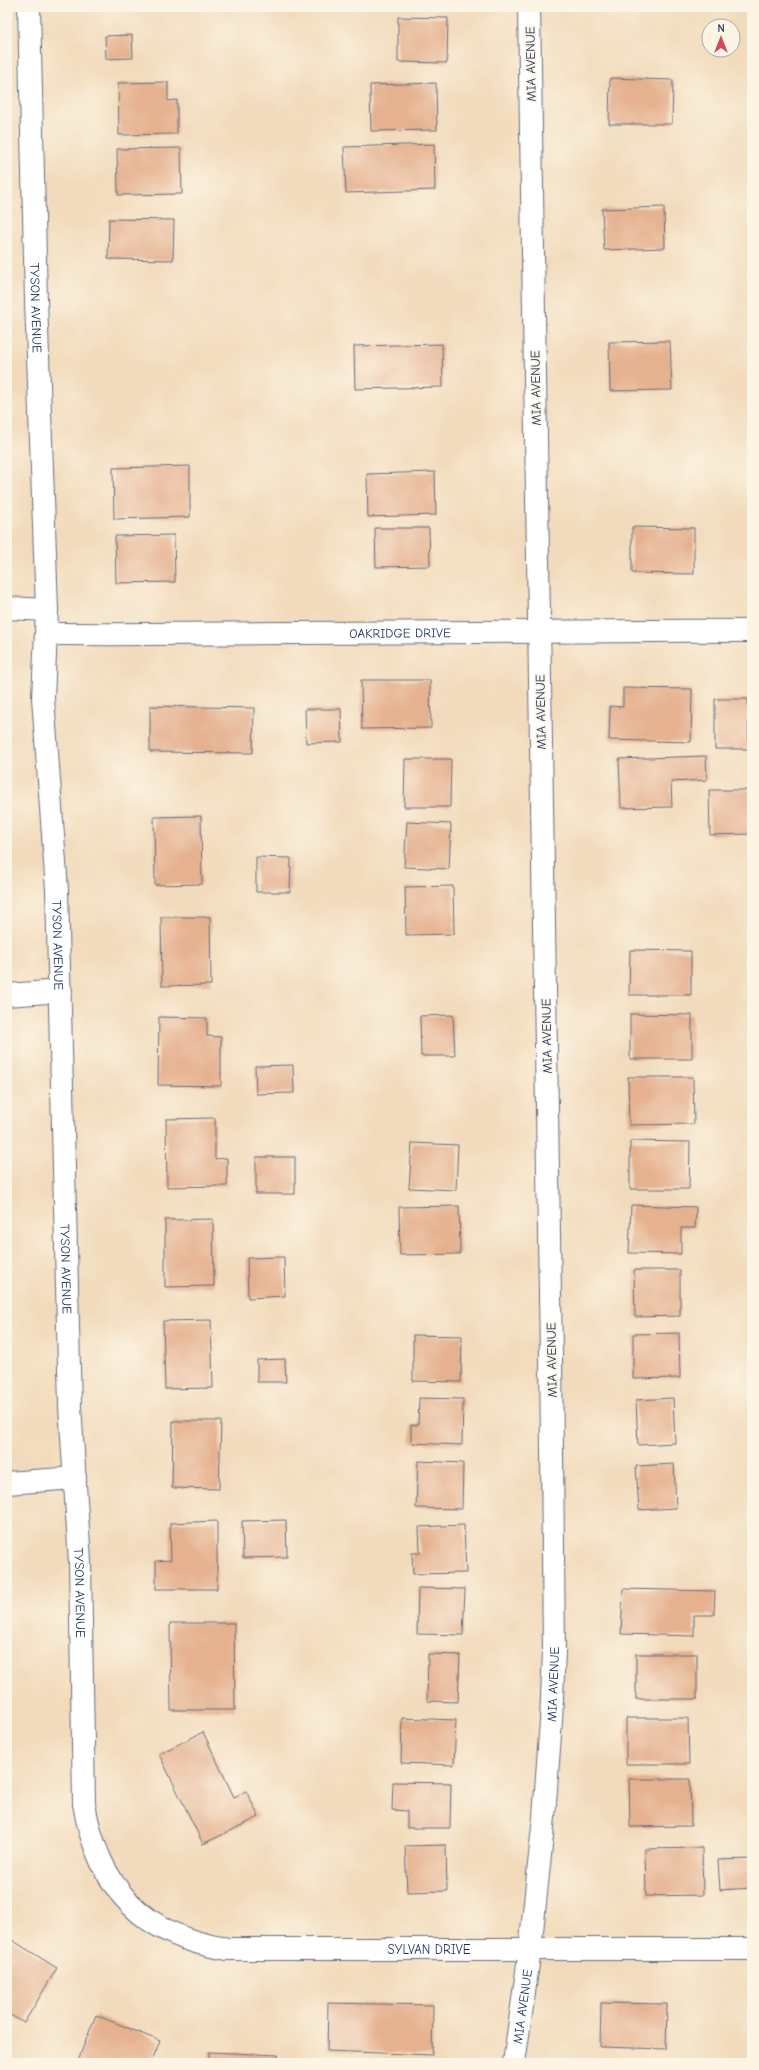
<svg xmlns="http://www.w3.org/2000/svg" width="759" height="2070" font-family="'Comic Neue',sans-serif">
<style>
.building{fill:#e5b18f}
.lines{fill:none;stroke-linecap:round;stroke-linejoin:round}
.minor-casing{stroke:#666b7f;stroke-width:24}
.minor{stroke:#fff;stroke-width:22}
.labels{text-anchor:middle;stroke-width:3.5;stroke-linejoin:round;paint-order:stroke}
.street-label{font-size:13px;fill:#1b2f5e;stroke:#fcf5e5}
</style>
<rect width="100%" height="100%" fill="#fcf5e5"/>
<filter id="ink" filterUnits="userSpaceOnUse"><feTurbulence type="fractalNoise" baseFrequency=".025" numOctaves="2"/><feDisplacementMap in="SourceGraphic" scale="8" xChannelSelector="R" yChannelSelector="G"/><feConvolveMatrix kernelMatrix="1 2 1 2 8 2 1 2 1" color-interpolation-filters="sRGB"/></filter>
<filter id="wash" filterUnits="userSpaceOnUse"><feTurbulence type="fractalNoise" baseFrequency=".012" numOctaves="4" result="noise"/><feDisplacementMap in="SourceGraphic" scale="16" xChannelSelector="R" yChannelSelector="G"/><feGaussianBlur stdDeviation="0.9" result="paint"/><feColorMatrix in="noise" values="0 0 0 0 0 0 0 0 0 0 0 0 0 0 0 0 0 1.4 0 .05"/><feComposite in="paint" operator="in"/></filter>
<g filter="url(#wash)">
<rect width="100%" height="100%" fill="#f2dbbc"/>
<g id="blocks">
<g class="building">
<path d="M398 17 448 18 447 63 398 62Z"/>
<path d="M132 35 133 58 106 59 105 36Z"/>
<path d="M610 78 673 80 672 124H609Z"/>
<path d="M168 82V101L177 100V134L119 135 118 83Z"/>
<path d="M436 83 437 130 371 131 370 85Z"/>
<path d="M434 144 435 190 346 193 344 147Z"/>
<path d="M181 148 182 194 118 195 117 149Z"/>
<path d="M664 207 665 248 604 250 602 209Z"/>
<path d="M109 219 174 220 173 260 108 259Z"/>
<path d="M670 341 672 390 610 391 609 342Z"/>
<path d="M442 344 443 387 355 389 354 346Z"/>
<path d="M190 466V517L114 519 113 468Z"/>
<path d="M435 472 436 515 368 517 367 474Z"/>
<path d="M632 527 694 528V574L632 573Z"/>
<path d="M375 528H429L430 566 376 567Z"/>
<path d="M174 535 175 582 116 583 115 536Z"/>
<path d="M361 680H430L431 728 362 729Z"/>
<path d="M623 688 692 689 691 742 609 740 610 706 623 707Z"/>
<path d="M715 699H748L749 749H715Z"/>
<path d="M150 706 254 708 253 753 150 752Z"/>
<path d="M305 709H341L342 742 306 743Z"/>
<path d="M706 756 707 780 671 782 672 807 621 808 619 759Z"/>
<path d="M405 759H451L450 807H404Z"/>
<path d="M709 790H752V834L710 835Z"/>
<path d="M201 816 202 884 155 885 154 817Z"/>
<path d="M407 822 451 824 449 869 404 867Z"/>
<path d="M256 857 291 858 290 892H256Z"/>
<path d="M453 886 454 934 406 935 405 887Z"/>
<path d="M161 917H210L211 985 162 986Z"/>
<path d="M630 950 691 951V995H629Z"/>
<path d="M630 1014 692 1015V1059H630Z"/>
<path d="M453 1015 455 1056H421L420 1016Z"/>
<path d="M159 1017 207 1018V1036L221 1037V1086L158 1085Z"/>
<path d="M293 1065 294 1093 256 1094 255 1066Z"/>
<path d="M628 1077H693L694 1124 629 1125Z"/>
<path d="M215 1118V1159L227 1158V1186L167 1187 166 1119Z"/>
<path d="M630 1141 690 1142 689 1189H630Z"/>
<path d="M412 1143 458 1145 456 1190 409 1188Z"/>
<rect x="256" y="1157" width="39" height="37"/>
<path d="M631 1205 696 1207 695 1228H681V1254L629 1253Z"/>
<path d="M459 1206 460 1254 400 1255 399 1207Z"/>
<path d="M213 1219 214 1286 165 1287V1220Z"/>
<path d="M284 1257 285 1296 248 1298 247 1258Z"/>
<path d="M634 1270H680V1316L635 1317Z"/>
<path d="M211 1320 213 1388 165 1389 163 1321Z"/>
<path d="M679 1333 680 1378 633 1379V1334Z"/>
<path d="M413 1335 462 1336 461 1382 413 1381Z"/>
<path d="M285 1359 286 1382H257V1360Z"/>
<path d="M419 1398 463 1399 462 1445 411 1443V1425H418Z"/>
<path d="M673 1398 675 1443 638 1445 636 1400Z"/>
<path d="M173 1421H221L219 1489 172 1488Z"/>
<path d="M418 1461 463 1463 462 1509 416 1508Z"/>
<path d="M674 1464 676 1508 639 1510 636 1466Z"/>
<path d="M286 1520 287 1557 243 1558 242 1521Z"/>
<path d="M217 1521V1589H156V1561L171 1560 170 1523Z"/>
<path d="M464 1525 466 1573 413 1574 412 1553H420L419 1527Z"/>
<path d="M418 1588 465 1589 463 1635 417 1634Z"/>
<path d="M623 1589 715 1591 714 1615H694V1636L621 1634Z"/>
<path d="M170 1623H234L235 1710H171Z"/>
<path d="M428 1654 460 1655 458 1702 427 1701Z"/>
<rect x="636" y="1654" width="61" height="45"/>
<path d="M402 1718 456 1720 454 1765 401 1763Z"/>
<path d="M626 1718H688L689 1764H626Z"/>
<path d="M203 1732 234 1797 246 1791 259 1817 203 1844 159 1754Z"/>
<path d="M629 1779H690L691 1826 630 1827Z"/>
<path d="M393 1782 451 1783 450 1828H407V1811L392 1810Z"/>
<path d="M446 1845 447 1891 407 1892 405 1846Z"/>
<path d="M702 1848 703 1895 646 1896 645 1849Z"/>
<path d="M752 1859V1888L720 1890 718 1860Z"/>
<path d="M7 1937 57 1968 24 2023 7 2013Z"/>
<path d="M328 2003 433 2005 432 2055 327 2051Z"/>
<path d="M601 2003 667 2004 666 2049 600 2047Z"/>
<path d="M96 2015 160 2041 151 2063H85L78 2060Z"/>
<path d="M209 2052 278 2055V2063H209Z"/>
</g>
</g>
</g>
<g filter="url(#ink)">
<use href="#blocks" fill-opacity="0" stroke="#666b7f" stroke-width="1"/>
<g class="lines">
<g class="minor-casing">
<g id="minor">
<path id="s1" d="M29 7 36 300 47 610 43 698 57 890 70 1406 80 1562 84 1804C98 1887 143 1937 228 1949H752"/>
<path d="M7 608 47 610"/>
<path id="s2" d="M47 634C282 635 517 630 752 631"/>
<path d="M7 995 61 991"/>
<path d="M7 1483 75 1478"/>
<path id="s3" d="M514 2063 530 1950 544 1817 551 1721 554 1651 551 1355 529 7"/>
</g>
</g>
<use href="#minor" class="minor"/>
</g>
</g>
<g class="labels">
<g class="street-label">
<text transform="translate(530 64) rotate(-91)" y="5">MIA AVENUE</text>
<text dy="5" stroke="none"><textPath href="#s1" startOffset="301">TYSON AVENUE</textPath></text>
<text transform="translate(535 388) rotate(-91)" y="5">MIA AVENUE</text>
<text dy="5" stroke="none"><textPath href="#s2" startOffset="353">OAKRIDGE DRIVE</textPath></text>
<text transform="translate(540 712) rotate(-91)" y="5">MIA AVENUE</text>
<text dy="5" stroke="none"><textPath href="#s1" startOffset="939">TYSON AVENUE</textPath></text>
<text transform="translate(546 1036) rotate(-91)" y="5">MIA AVENUE</text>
<text dy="5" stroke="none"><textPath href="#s1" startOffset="1263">TYSON AVENUE</textPath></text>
<text transform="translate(551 1360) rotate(-91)" y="5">MIA AVENUE</text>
<text dy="5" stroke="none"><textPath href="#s1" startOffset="1587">TYSON AVENUE</textPath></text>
<text dy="5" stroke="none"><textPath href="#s3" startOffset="381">MIA AVENUE</textPath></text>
<text dy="5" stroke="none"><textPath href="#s1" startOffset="2221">SYLVAN DRIVE</textPath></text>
<text dy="5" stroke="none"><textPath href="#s3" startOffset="57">MIA AVENUE</textPath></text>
</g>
</g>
<rect width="759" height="2070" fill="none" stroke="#fcf5e5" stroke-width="24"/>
<g transform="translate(721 38)"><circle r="19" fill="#fcf5e5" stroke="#a2a6af"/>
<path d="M0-3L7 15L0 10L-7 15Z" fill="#d1495b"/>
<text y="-6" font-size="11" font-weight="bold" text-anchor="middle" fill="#1b2f5e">N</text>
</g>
</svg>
